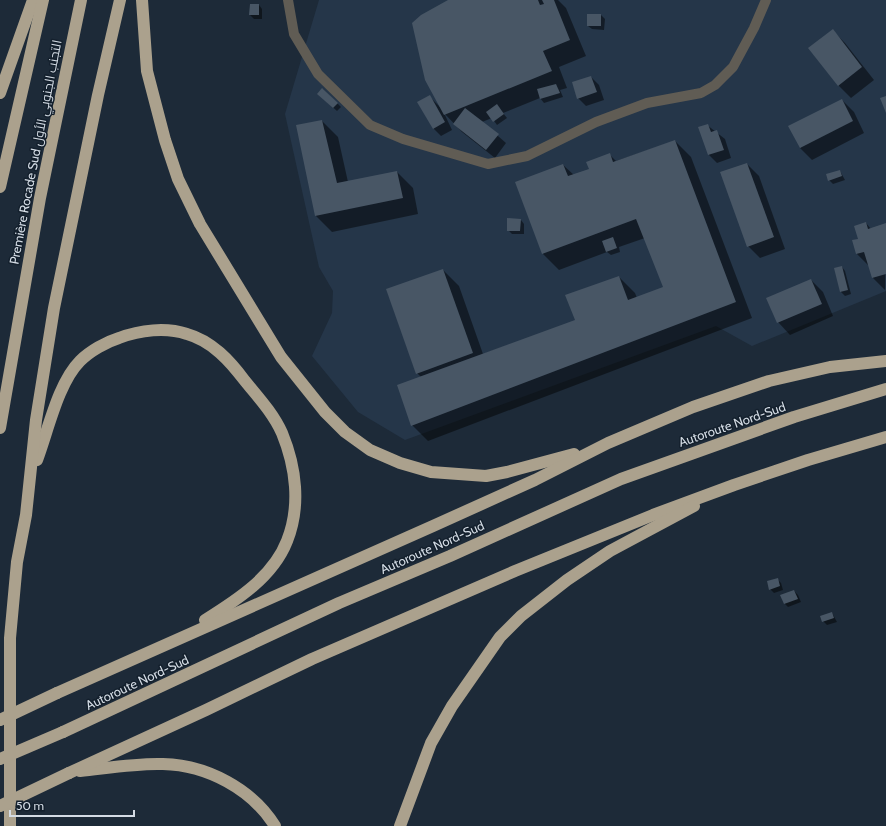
<svg xmlns="http://www.w3.org/2000/svg" width="886" height="826" font-family="Cabin,Cairo,sans-serif">
<style>
.built{fill:#253649}
.shadow{fill:#0007}
.building{fill:#485665}
.lines{fill:none;stroke-linecap:round;stroke-linejoin:round}
.minor{stroke:#605c54;stroke-width:10}
.highway{stroke:#aba18d;stroke-width:12}
.highway-bridge{stroke:#aba18d;stroke-width:12}
.labels{text-anchor:middle;stroke-width:3;stroke-linejoin:round;paint-order:stroke}
.street-label{font-size:13px;fill:#d4dce5;stroke:#14202d}
</style>
<rect width="100%" height="100%" fill="#1d2a38"/>
<path class="built" d="M319 0H886V291L752 346 716 326 405 440 358 412 312 356 332 313 333 291 319 267 285 114Z"/>
<g class="shadow">
<path d="M449 0H558L566 8 586 56 559 67 567 88 560 90 563 97 544 103 540 98 503 113 507 118 497 125 492 118 482 122 506 143 495 158 462 132 444 113 452 130 441 136 433 128 429 96 440 107Z"/>
<path d="M259 5 262 9V19H254L250 15Z"/>
<path d="M601 15 605 19 604 30 592 29 588 26Z"/>
<path d="M833 31 845 43 874 80 851 98 839 86 810 49Z"/>
<path d="M591 77 599 85 604 100 586 106 578 98Z"/>
<path d="M323 89 341 107 337 111 318 94Z"/>
<path d="M842 100 854 112 864 133 812 160 800 148Z"/>
<path d="M322 121 338 137 348 182 397 172 413 188 418 214 332 232 316 216Z"/>
<path d="M707 125 725 139 731 158 717 163 709 155Z"/>
<path d="M675 141 691 157 752 318 428 441 412 425 421 377 417 373 443 270 459 286 483 354 576 321 619 277 635 293 637 298 664 288 645 238 619 247 620 252 611 255 607 252 559 270 543 254 563 165 574 175 590 170 609 154 616 161Z"/>
<path d="M747 164 759 176 785 249 760 258 748 246Z"/>
<path d="M840 171 845 180 833 184 829 180Z"/>
<path d="M521 220 524 224V234H512L508 230Z"/>
<path d="M866 223 871 229 886 224 885 290 873 278 869 266 857 254 859 239Z"/>
<path d="M842 267 845 271 851 294 845 296 841 292 835 269Z"/>
<path d="M811 280 823 292 833 316 790 335 778 322Z"/>
<path d="M777 579 781 583 783 590 774 593 770 589Z"/>
<path d="M794 591 798 595 801 602 788 607 784 603Z"/>
<path d="M832 613 837 622 827 625 823 621Z"/>
</g>
<g class="building">
<path d="M448 0H538L540 5 544 4 542 0H554L570 40 543 51 552 71 444 115 425 80 412 23 421 15Z"/>
<path d="M250 4H259V15H249Z"/>
<rect x="587" y="14" width="14" height="12"/>
<path d="M833 29 862 67 838 86 808 48Z"/>
<path d="M591 76 597 92 577 99 572 82Z"/>
<path d="M556 84 560 93 540 99 537 89Z"/>
<path d="M322 88 338 103 333 108 317 94Z"/>
<path d="M430 95 445 122 433 129 417 102Z"/>
<path d="M886 96V113L880 98Z"/>
<path d="M842 99 853 121 800 148 788 126Z"/>
<path d="M497 104 504 114 493 122 486 112Z"/>
<path d="M465 108 499 134 486 150 453 124Z"/>
<path d="M322 120 337 183 397 171 403 198 315 216 296 125Z"/>
<path d="M708 124 711 132 717 130 724 150 708 155 698 127Z"/>
<path d="M675 140 736 302 411 426 397 385 575 320 565 295 619 276 628 300 663 287 636 219 542 254 515 182 563 164 568 176 589 169 586 162 610 153 613 162Z"/>
<path d="M747 163 774 237 747 247 720 172Z"/>
<path d="M840 170 842 176 828 181 826 174Z"/>
<path d="M507 218 521 219 520 231H507Z"/>
<path d="M866 222 868 229 886 223V274L872 278 864 252 856 254 852 240 858 239 854 226Z"/>
<path d="M613 237 617 248 606 252 602 241Z"/>
<path d="M842 266 848 290 840 292 834 268Z"/>
<path d="M443 269 473 353 416 374 386 289Z"/>
<path d="M811 279 822 304 777 323 766 298Z"/>
<path d="M778 578 780 586 769 590 767 581Z"/>
<path d="M794 590 798 599 784 604 780 595Z"/>
<path d="M832 612 834 618 822 622 820 616Z"/>
</g>
<g class="lines">
<path class="minor" d="M288 0 294 34 318 74 370 125 403 139 488 164 527 156 596 122 647 103 701 93 715 85 733 67 754 28 766 0"/>
<g class="highway">
<path d="M142 0 147 71 165 140 178 179 200 224 281 357 325 412 345 432 370 450 400 463 431 472 486 476 507 472 574 454"/>
<path d="M0 93 33 0"/>
<path d="M0 187 43 0"/>
<path d="M0 428 40 198 81 0"/>
<path d="M37 460C48 431 58 383 80 361 90 351 106 342 119 338 140 330 166 327 187 334 212 341 230 361 245 381 258 397 273 413 282 433 296 467 301 506 287 541 273 577 237 600 205 620"/>
<path d="M57 693 433 526 535 480 608 443 693 407 769 381 830 367 886 361"/>
<path d="M63 732 339 603 450 556 621 479 794 417 886 389"/>
<path d="M80 771C108 768 136 763 163 764 207 765 252 789 275 826"/>
<path d="M69 773 206 710 312 659 515 571 653 515 734 485 808 460 886 437"/>
<path d="M10 826V638L17 562 26 515 36 420 54 308 98 95 120 0"/>
<path d="M400 826 431 743 452 706 500 637 521 616 567 580 610 551 694 506"/>
</g>
<g class="highway-bridge">
<path d="M0 720 57 693"/>
<path d="M0 759 63 732"/>
<path d="M0 806 69 773"/>
</g>
</g>
<g class="labels">
<g class="street-label">
<text transform="translate(35 152) rotate(-79)" y="5">Première Rocade Sud التجنب الجنوبي الأول</text>
<text transform="translate(732 424) rotate(-19)" y="5">Autoroute Nord-Sud</text>
<text transform="translate(432 547) rotate(-24)" y="5">Autoroute Nord-Sud</text>
<text transform="translate(137 682) rotate(-25)" y="5">Autoroute Nord-Sud</text>
</g>
</g>
<path d="M10 810v6h124v-6" fill="none" stroke="#d4dce5" stroke-width="2"/>
<text x="16" y="810" font-size="12" fill="#d4dce5" stroke="#14202d" stroke-width="3" paint-order="stroke">50 m</text>
</svg>
